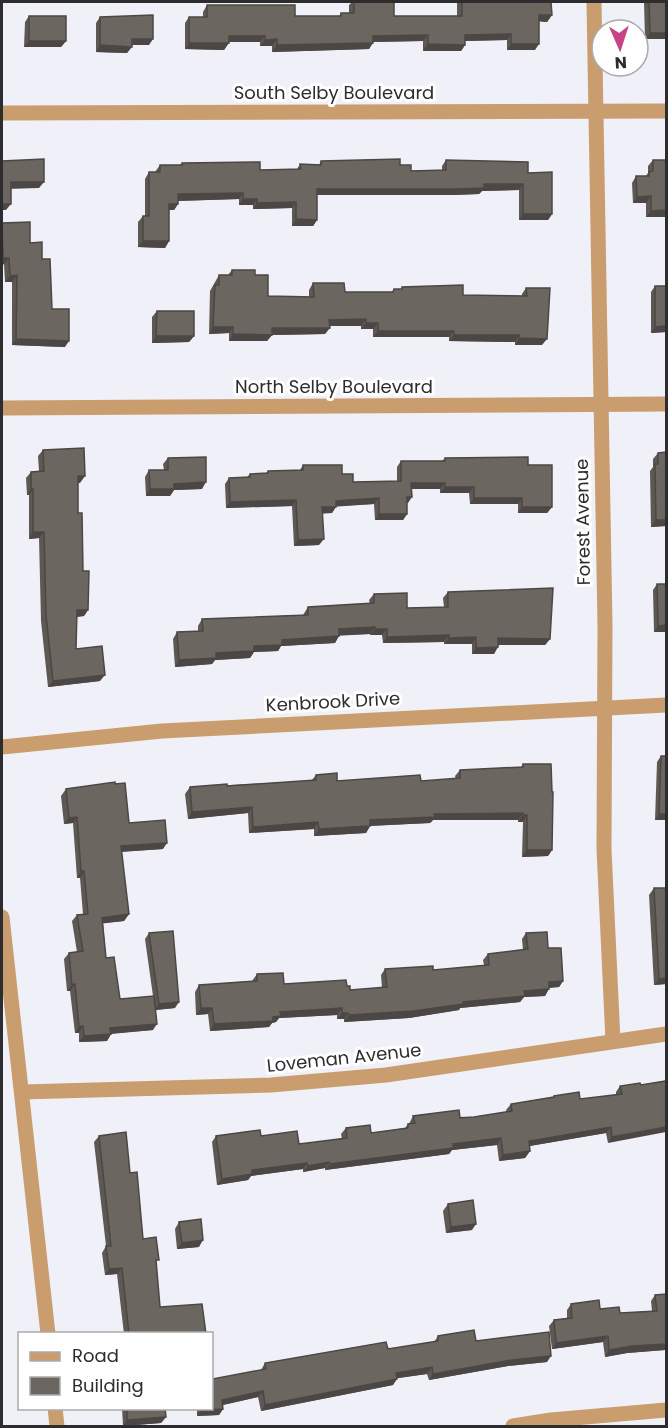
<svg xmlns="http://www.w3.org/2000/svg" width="668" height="1428" font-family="Poppins,sans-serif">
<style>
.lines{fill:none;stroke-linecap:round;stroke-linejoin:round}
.street{stroke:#c99d6e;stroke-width:15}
.wall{fill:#5d5853}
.shaded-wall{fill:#4c4744}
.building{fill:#6c6661;stroke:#4c4744;stroke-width:1.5}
.labels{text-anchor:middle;stroke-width:6;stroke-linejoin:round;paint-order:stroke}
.street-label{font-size:18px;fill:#2d2d30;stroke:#fefefe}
</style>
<rect width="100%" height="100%" fill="#f0f0f8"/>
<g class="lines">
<g class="street">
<path d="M594 2 605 626 604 849 613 1041"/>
<path d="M2 113 666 111"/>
<path d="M2 408 666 404"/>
<path d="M2 747 162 731 666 705"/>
<path d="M2 917 48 1334"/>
<path d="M22 1092 271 1085 386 1075 666 1034"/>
<path d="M55 1408 57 1426"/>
<path d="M513 1426 551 1420 666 1410"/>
</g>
</g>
<g class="wall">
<path d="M352 2H394V16H457V2H551L552 15 547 22 539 21 535 50H507V40L465 41V45L461 51H423V41L373 42 369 49 272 52V46H260V42H229L224 50 185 49V23L189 17H203V12L207 5 295 16H339L341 13H349V5Z"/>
<path d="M644 2H666V39H645Z"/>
<path d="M29 16 66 41 61 47H24L25 22Z"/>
<path d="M100 17 149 45H132L127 53 96 52V23Z"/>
<path d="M446 160 528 173 552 214 548 220H519V190L482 191 479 194 453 195H317V220L313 226H292V208L253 209V205H239V199L178 201V204L174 210H169V241L165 248 138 247V222L143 216H145V179L149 172H155L160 165H180L182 163 260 170 297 169 300 164 319 165 321 161 400 165 411 171 442 170V166Z"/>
<path d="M653 160H666V217H646V203H633L632 183 636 176H646L648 173V166Z"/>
<path d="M2 223 30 243 42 259 52 309 65 347 12 345V282H5L4 264 2 265Z"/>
<path d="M232 270 255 275 268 296 309 297V290L313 283 345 292H392L394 289H401L402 287 463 295 522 296V294L526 288 542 345H515V342L449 341V337H373V329H361V326H330L325 334 272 335 267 341H229V333L209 334 210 291 219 275H228Z"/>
<path d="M655 286H666V332L651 333V292Z"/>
<path d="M157 311 194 336 189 342 152 343V317Z"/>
<path d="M43 450 80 483H78V513L83 571 88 610 84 616 77 617 76 649 100 681 48 687 41 621 39 538 29 539V495H27L26 478 31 472 39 471 38 456Z"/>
<path d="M666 452V526L651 527 650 471 653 467V459L658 453Z"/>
<path d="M168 458 202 489 174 490 170 496H146L145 477 149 470H164L163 464Z"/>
<path d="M445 458 528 465 552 507 547 513H518V504H470L469 493H440V489H412L407 503V514L403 520H375L374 504 336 506 332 513H323L319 545 294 546 292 506 226 508 225 484 229 478 247 477 250 474 266 473 268 471 300 470 303 465 342 474 353 482 397 481V467L401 461H442Z"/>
<path d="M657 584H666V632H654L653 590Z"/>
<path d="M448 592 550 639 545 645H498L494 654H472V644H444V642L383 643 382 635H370V634L339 635 335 643 281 646 278 651 254 652 250 658 215 660 212 664 175 667 173 639 177 632 198 631V626L202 619 303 615 308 607 370 604 369 600 374 594 407 608 444 607 443 598Z"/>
<path d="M661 756 666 820H655L657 762Z"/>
<path d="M523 764 552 850 548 856 522 857 523 822H518V820H433L430 823 370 826 366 833 314 836V829L249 833 248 813 188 819 185 794 190 787 311 781 316 775 337 781H421L456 779 455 776 460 770 521 767Z"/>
<path d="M66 789 129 823 163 849 121 852 129 914 124 921 103 923 106 958 120 999 153 996 145 939 149 933 175 1008 156 1010 153 1030 111 1034 107 1041 79 1042V1033H75L70 991H67L64 959 69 953 77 952 72 921 77 915 83 914 80 878H77L73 823 64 824 61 796Z"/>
<path d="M654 888 666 984 654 985 649 895Z"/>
<path d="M526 933 548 948 563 981 559 987 549 988 545 996 524 997 520 1002 460 1008 459 1010 409 1018 344 1022V1019H337V1015L279 1018 276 1022 272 1023 269 1027 210 1031 208 1014 196 1015 195 992 199 985 252 981 257 974 284 984 347 986 350 990 382 988 381 975 385 969 433 970 484 965 483 960 488 954 523 950 522 939Z"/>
<path d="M666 1081 608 1143 606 1133 529 1146 530 1151 525 1158 499 1161 497 1145 452 1150 449 1154 325 1170V1168L303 1172V1169L251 1176 248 1180 217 1185 212 1142 216 1136H261L299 1144 342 1139 341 1134 346 1128 371 1133 405 1128 408 1124H409L413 1116 474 1117 507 1112 506 1110 511 1104 553 1097 554 1096 580 1099 616 1095V1092L620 1086 641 1085Z"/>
<path d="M99 1136 130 1173 143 1239 156 1264 160 1307 206 1334H124L117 1274 105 1275 102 1253 106 1246 94 1142Z"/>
<path d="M448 1204 472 1230 446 1233 443 1211Z"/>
<path d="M179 1222 199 1247 177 1249 175 1229Z"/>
<path d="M655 1295 665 1350 627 1353 605 1357 603 1342 552 1349 549 1326 554 1320 567 1318V1310L571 1304 620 1313 652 1311 651 1301Z"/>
<path d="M438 1336 476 1341 547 1362 508 1366 429 1380 427 1374 397 1378 393 1385 261 1411 258 1397 223 1405V1409L219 1415 197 1416V1408H212L261 1370 265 1363 388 1349 434 1342Z"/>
<path d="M122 1408H165L166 1417 161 1423 123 1426Z"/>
</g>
<g class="shaded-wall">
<path d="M539 15H552L547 22 535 21Z"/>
<path d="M650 33H666V39H645Z"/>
<path d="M511 34 507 40 461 41 465 35Z"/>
<path d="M428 35 423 41 369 42 373 36Z"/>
<path d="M229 36H265L260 42H224Z"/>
<path d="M132 39H153L149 45H127Z"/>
<path d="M277 39 272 46H260L265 40Z"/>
<path d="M29 41H66L61 47H24Z"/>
<path d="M189 43H229L224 50 185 49Z"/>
<path d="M373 43 369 49 272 52 277 45Z"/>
<path d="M428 44 465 45 461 51H423Z"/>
<path d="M511 44H539L535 50H507Z"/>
<path d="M100 45 132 47 127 53 96 52Z"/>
<path d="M11 182H44L39 188 6 189Z"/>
<path d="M523 184 519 190 482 191 479 194 453 195H313L317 189Z"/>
<path d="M243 193 239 199 174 201 178 194Z"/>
<path d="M651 196 646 203H633L637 197Z"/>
<path d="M243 199H257L253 205H239Z"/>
<path d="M296 202 292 208 253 209 257 203Z"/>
<path d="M2 204H11L6 210H2Z"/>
<path d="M169 204H178L174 210H165Z"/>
<path d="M666 210V217H646L651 211Z"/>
<path d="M523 214H552L548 220H519Z"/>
<path d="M296 219 317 220 313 226H292Z"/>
<path d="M143 241H169L165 248 138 247Z"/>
<path d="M3 258H9L4 264 2 265V261Z"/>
<path d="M17 275 12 282H5L10 276Z"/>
<path d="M366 319 361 326H325L329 320Z"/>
<path d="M366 323H378L373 329H361Z"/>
<path d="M666 326V332L651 333 655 327Z"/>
<path d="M213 327H233L229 333 209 334Z"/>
<path d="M272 328H330L325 334 271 335H272L267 341H229L233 334Z"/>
<path d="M378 331H454L449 337H373Z"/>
<path d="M454 335H519L515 342 449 341Z"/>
<path d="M156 336H194L189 342 152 343Z"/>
<path d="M519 338 547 339 542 345H515Z"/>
<path d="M16 339 69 341 65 347 12 345Z"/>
<path d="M78 476H85L80 483H73Z"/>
<path d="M206 482 202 489 174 490 170 496H146L150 489 174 484Z"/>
<path d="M411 483H445L440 489H407Z"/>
<path d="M445 487H474L469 493H440Z"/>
<path d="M31 489H33L29 495H27Z"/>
<path d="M407 497H412L408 503H403Z"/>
<path d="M379 498 374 504 331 507 336 501Z"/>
<path d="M474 498H522L518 504H470Z"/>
<path d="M296 500 292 506 226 508 230 502Z"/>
<path d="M322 507H336L332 513 318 514Z"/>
<path d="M522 507H552L547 513H518Z"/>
<path d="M379 514H407L403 520H375Z"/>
<path d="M656 520H666V526L651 527Z"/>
<path d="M33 532H44L39 538 29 539Z"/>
<path d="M324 539 319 545 294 546 298 540Z"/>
<path d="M77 610H88L84 616 73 617Z"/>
<path d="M666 625V632H654L658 626Z"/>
<path d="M375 627 370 634 334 636 339 629Z"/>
<path d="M375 629H387L382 635H370Z"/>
<path d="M449 635 444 642 383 643 387 637Z"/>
<path d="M339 636 335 643 281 646 278 651 254 652 250 658 215 660 212 664 175 667 179 660 282 640Z"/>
<path d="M476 637 472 644H444L449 638Z"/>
<path d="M498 638 550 639 545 645H493Z"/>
<path d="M498 647 494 654H472L476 648Z"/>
<path d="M105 675 100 681 48 687 53 681Z"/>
<path d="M252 807 248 813 188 819 192 812Z"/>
<path d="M523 813 518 820H433L430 823 365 826 370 820 434 814Z"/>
<path d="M659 814H666V820H655Z"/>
<path d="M523 815H527L523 822H518Z"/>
<path d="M77 817 73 823 64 824 69 818Z"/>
<path d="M318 822 314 829 249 833 253 827Z"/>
<path d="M370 826 366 833 314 836 319 829Z"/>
<path d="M167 843 163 849 116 852 121 846Z"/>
<path d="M527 850H552L548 856 522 857Z"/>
<path d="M81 871H84L80 878H77Z"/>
<path d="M129 914 124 921 98 924 102 918Z"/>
<path d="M666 978V984L654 985 659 979Z"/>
<path d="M563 981 559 987 544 988 549 982Z"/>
<path d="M75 984 70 991H67L72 985Z"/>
<path d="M549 989 545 996 524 997 520 1002 460 1008 459 1010 409 1018 344 1022 349 1015 463 1002 524 991Z"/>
<path d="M179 1002 175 1008 155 1010 159 1004Z"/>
<path d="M201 1008H212L208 1014 196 1015Z"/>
<path d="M342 1008 337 1015 279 1018 276 1022 272 1023 269 1027 210 1031 214 1024 273 1017 280 1012Z"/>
<path d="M342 1013H348L344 1019H337Z"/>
<path d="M157 1024 153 1030 106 1034 110 1028Z"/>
<path d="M83 1026 79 1033H75L79 1027Z"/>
<path d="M111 1034 107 1041 79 1042 84 1036Z"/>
<path d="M611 1127 606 1133 524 1147 529 1141Z"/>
<path d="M666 1127V1132L608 1143 612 1137Z"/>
<path d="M501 1138 497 1145 452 1150 449 1154 325 1170 330 1164 453 1144Z"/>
<path d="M530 1151 525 1158 499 1161 503 1155Z"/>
<path d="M329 1162 325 1168 303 1172 308 1166Z"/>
<path d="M307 1163 303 1169 251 1176 248 1180 217 1185 222 1179 252 1170Z"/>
<path d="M476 1224 472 1230 446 1233 451 1227Z"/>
<path d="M203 1240 199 1247 177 1249 182 1243Z"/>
<path d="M122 1268 117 1274 105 1275 109 1269Z"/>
<path d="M608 1336 603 1342 552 1349 556 1343Z"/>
<path d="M666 1344V1347L665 1350 627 1353 605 1357 609 1350 632 1346Z"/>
<path d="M551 1356 547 1362 508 1366 429 1380 433 1374 512 1360Z"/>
<path d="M432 1367 427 1374 392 1379 396 1373Z"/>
<path d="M397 1379 393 1385 261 1411 265 1405Z"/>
<path d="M263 1391 258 1397 218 1406 222 1400Z"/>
<path d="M223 1409 219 1415 197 1416 201 1410Z"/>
<path d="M166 1417 161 1423 123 1426 127 1420Z"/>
</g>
<g class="building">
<path d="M354 2H394V16H462V2H551L552 15H539V44H511V34L465 35V45L428 44V35L373 36V43L277 45V39L265 40V36H229V43H189V17H207V5H295V16H341V13H354Z"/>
<path d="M649 2H666V33H650Z"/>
<path d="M153 15V39H132V47L100 45V17Z"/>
<rect x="29" y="16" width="37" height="25"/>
<path d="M44 159V182H11V204H2V161Z"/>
<path d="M400 159V165H411V171L446 170V160L528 162V173L552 172V214H523V184H484V188L458 189H317V220L296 219V202L257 203V199H243V193L178 194V204H169V241H143V216H149V172H160V165H182V163L260 162V170L301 169 300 164 321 165V161Z"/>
<path d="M653 160H666V210L651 211V196L637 197 636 176H649V172L653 171Z"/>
<path d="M30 222V243L42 242V259H50L52 309H69V341L16 339 17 275 10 276 9 258H3L2 223Z"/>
<path d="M232 270H255V275H268V296L314 297 313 283H344L345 292H393L394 289H402V287L463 285V295L527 296 526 288H550L547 339 519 338V335H454V331H378V323H366V319L329 320 330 328H272V335L233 334V327H213L215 285H219V275H232Z"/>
<path d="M655 286H666V326L655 327Z"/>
<path d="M157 311H194V336H156Z"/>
<path d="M84 448 85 476H78V513H82L83 571H89L88 610H77L76 649 102 646 105 675 53 681 46 615 44 532H33V489H31V472L44 471 43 450Z"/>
<path d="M666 452V520H656L655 464H658V453Z"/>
<path d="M206 457V482L174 484V489H150L149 470H168V458Z"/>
<path d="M528 457V465H552V507H522V498H474V487H445V483H411L412 497H407V514H379V498L336 501V507H322L324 539 298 540 296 500 230 502 229 478 250 477V474L268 473V471L303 470V465H342V474H353V482L401 481V461H445V458Z"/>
<path d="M657 584H666V625L658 626Z"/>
<path d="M553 588 550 639 498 638V647L476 648V637L449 638V635L387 637V629H375V627L339 629V636L282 640V645L254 646V651L216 653V658L179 660 177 632 203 631 202 619 308 615V607L374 603V594L407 593V608L448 607V592Z"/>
<path d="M661 756H666V814H659Z"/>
<path d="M523 764H551L552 792H553L552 850H527V815H523V813L434 814 435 817 370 820V826L319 829 318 822 253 827 252 807 192 812 190 787 227 784V786L316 780V775L337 773V781L420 775 421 781 460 778V770L523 767Z"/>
<path d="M115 782V784L125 783 129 823 165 820 167 843 121 846 129 914 102 918 106 958 114 957 120 999 154 996 157 1024 110 1028 111 1034 84 1036 83 1026 79 1027 75 984 72 985 69 953 83 951 77 915 88 914 84 871H81L77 817 69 818 66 789Z"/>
<path d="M654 888H666V978L659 979Z"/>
<path d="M173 931 179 1002 159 1004 149 933Z"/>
<path d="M547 932 548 948H561L563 981 549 982V989L524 991 525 996 463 1002V1004L414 1011 349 1015 348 1013H342V1008L280 1012 281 1016 273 1017V1021L214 1024 212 1008H201L199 985 257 981V974L283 973 284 984 346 980 347 986H350V990L387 987 385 969 433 966V970L489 965 488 954 528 949 526 933Z"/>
<path d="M666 1081V1127L612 1137 611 1127 529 1141 530 1151 503 1155 501 1138 453 1144V1148L330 1164 329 1162 308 1166 307 1163 252 1170V1174L222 1179 216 1136 260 1130 261 1136 297 1131 299 1144 347 1138 346 1128 370 1125 371 1133 408 1128V1124L415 1123 413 1116 459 1110 460 1118 474 1117 512 1111 511 1104 554 1097V1096L579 1092 580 1099 622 1094 620 1086 640 1083 641 1085Z"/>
<path d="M126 1132 130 1173 137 1172 143 1239 156 1237 159 1260H156L160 1307 202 1304 206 1334H129L122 1268 109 1269 106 1246H111L99 1136Z"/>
<path d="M473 1200 476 1224 451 1227 448 1204Z"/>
<path d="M201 1219 203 1240 182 1243 179 1222Z"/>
<path d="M666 1294V1344L632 1346 609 1350 608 1336 556 1343 554 1320 572 1318 571 1304 599 1300 600 1309 619 1307 620 1313 657 1311 655 1295Z"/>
<path d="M474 1330 476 1341 549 1332 551 1356 512 1360 433 1374 432 1367 396 1373 397 1379 265 1405 263 1391 222 1400 223 1409 201 1410V1408H212V1379L266 1369 265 1363 386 1342 388 1349 438 1341V1336Z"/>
<path d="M127 1408H165L166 1417 127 1420Z"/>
</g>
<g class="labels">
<g class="street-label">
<text x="334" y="99">South Selby Boulevard</text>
<text x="334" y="393">North Selby Boulevard</text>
<text transform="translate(583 522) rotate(-91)" y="6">Forest Avenue</text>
<text transform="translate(333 702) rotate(-3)" y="6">Kenbrook Drive</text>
<text transform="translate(344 1058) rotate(-6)" y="6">Loveman Avenue</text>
</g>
</g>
<rect width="668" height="1428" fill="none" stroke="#2d2d30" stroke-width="6"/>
<rect x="18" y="1332" width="195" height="78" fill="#fefefe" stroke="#aaaaac" stroke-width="1.5"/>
<rect x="30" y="1352" width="30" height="9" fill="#c99d6e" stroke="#aaaaac" stroke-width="1.5"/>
<text x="72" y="1362" font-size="18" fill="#2d2d30">Road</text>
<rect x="30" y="1377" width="30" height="18" fill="#6c6661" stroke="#aaaaac" stroke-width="1.5"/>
<text x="72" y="1392" font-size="18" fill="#2d2d30">Building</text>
<g transform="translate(620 48) rotate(177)"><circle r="28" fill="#fefefe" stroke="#aaaaac" stroke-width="1.5"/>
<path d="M0-4.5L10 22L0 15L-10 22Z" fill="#c74286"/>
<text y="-9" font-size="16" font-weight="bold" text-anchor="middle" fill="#2d2d30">N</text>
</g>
</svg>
